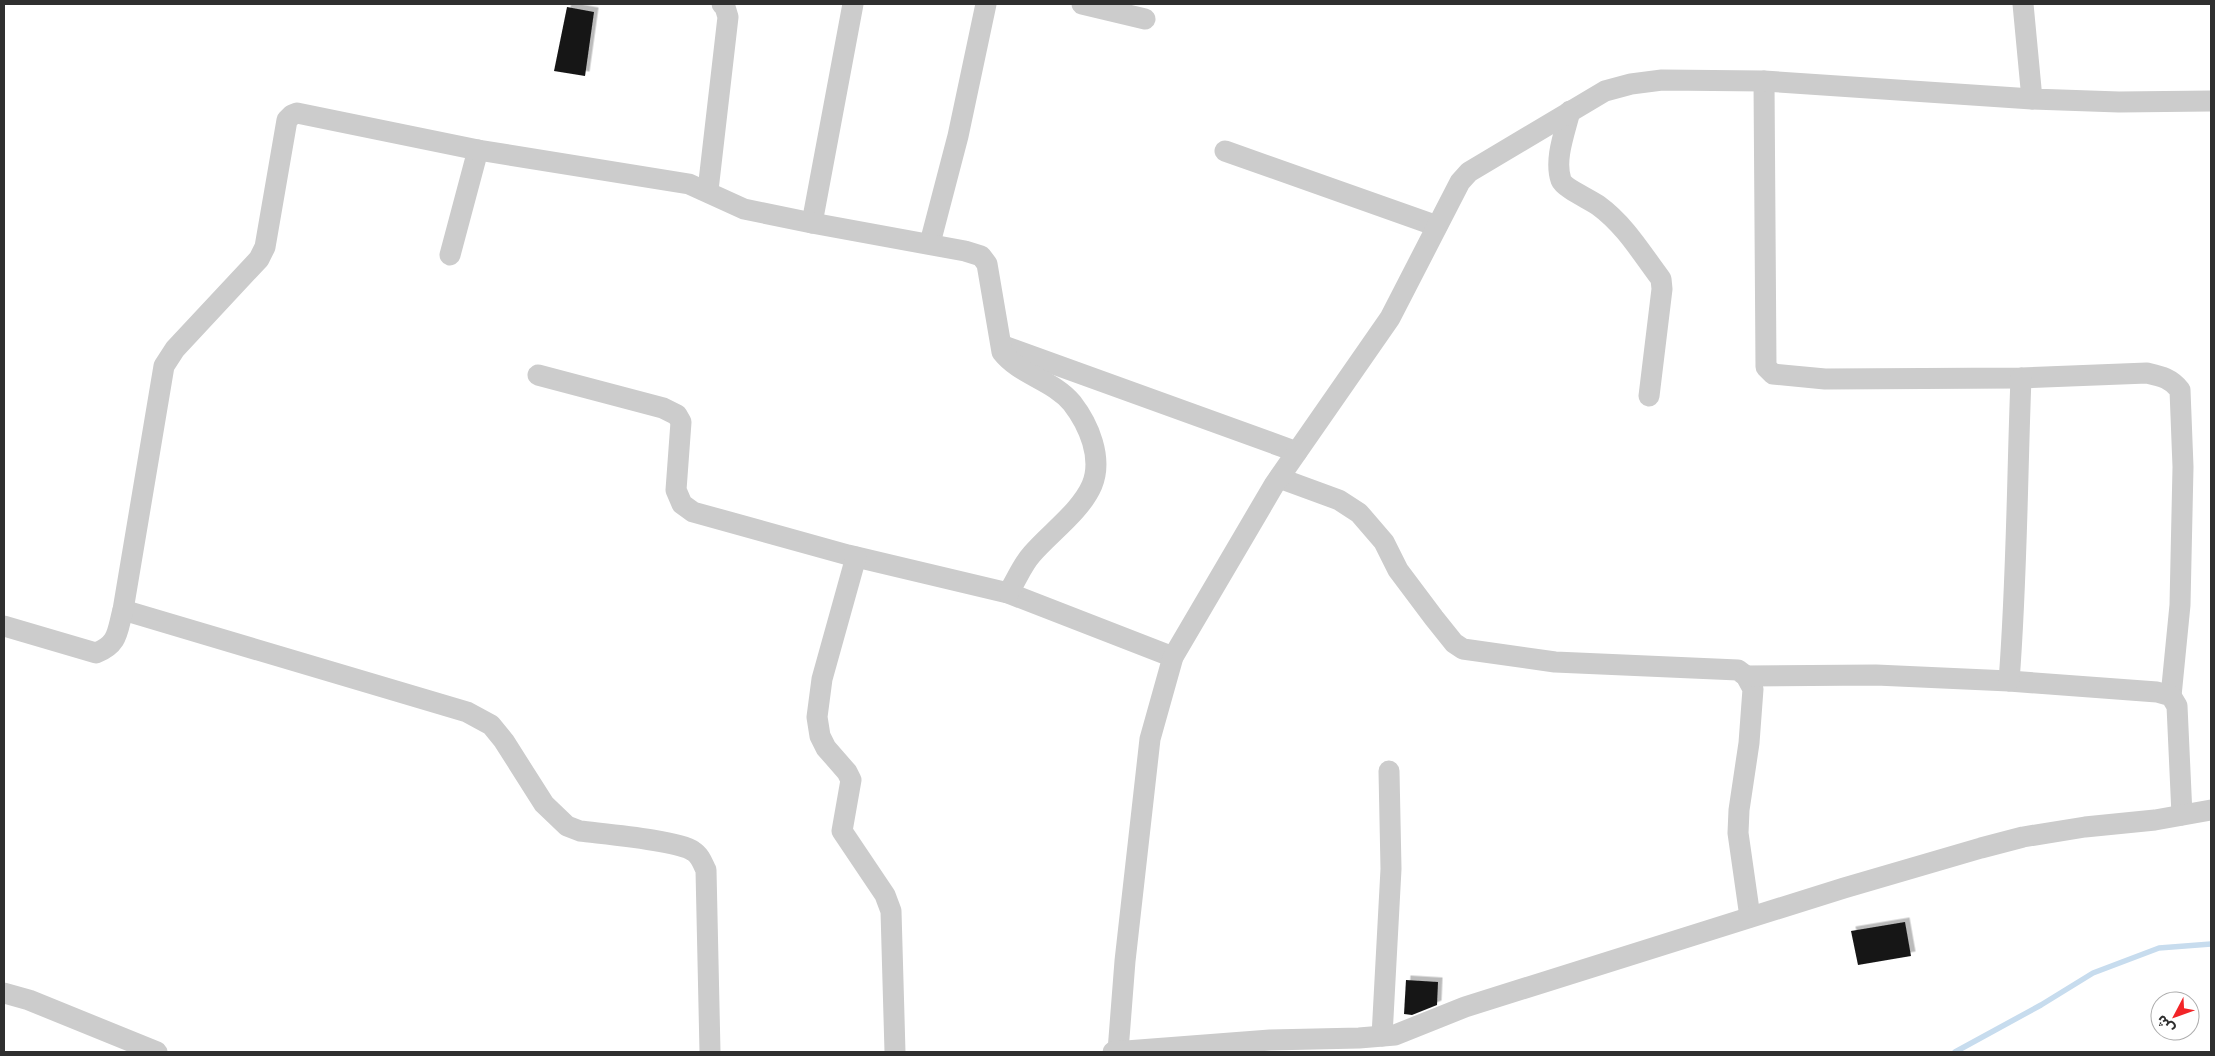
<svg xmlns="http://www.w3.org/2000/svg" width="2215" height="1056" font-family="'Public Sans','Noto Sans Arabic',sans-serif">
<style>
.lines{fill:none;stroke-linecap:round;stroke-linejoin:round}
.stream{stroke:#c7dcee;stroke-width:5.5}
.building{fill:#161616;filter:url(#shadow)}
.minor{stroke:#ccc;stroke-width:21}
</style>
<defs>
<filter id="shadow"><feDropShadow dx="4.5" dy="-4.5" stdDeviation="0" flood-color="#0004"/></filter>
</defs>
<rect width="100%" height="100%" fill="#fff"/>
<g class="lines">
<path class="stream" d="M1955 1052 2041 1005 2093 973 2159 948 2211 944"/>
</g>
<g class="building">
<path d="M567 7 594 12 585 76 554 71Z"/>
<path d="M1905 922 1911 956 1858 965 1851 931Z"/>
<path d="M1406 980 1438 982 1437 1005 1412 1015 1404 1014Z"/>
</g>
<g class="lines">
<g class="minor">
<path d="M1082 4 1145 19"/>
<path d="M2023 4 2032 99"/>
<path d="M1764 81 1766 367 1773 374 1825 379 2021 378 2147 373C2160 376 2171 378 2180 390L2183 467 2180 605 2171 696"/>
<path d="M1570 111C1565 132 1554 159 1561 180 1564 188 1591 200 1599 206 1625 225 1642 254 1661 279L1662 289 1649 396"/>
<path d="M1225 151 1437 226"/>
<path d="M708 190 728 17 725 7 722 4"/>
<path d="M812 223 853 4"/>
<path d="M930 243 958 136 986 4"/>
<path d="M450 255 478 150"/>
<path d="M1004 346 1297 452"/>
<path d="M538 375 663 408 677 415 681 422 676 490 682 504 693 512 848 555 1008 593 1173 657"/>
<path d="M1279 478 1339 500 1359 513 1384 542 1398 570 1434 618 1454 643 1463 649 1555 662 1738 670 1746 676 1753 689 1749 743 1739 810 1738 833 1750 917"/>
<path d="M856 557 822 679 817 717 820 736 826 748 847 772 851 780 842 831 885 895 891 911 895 1052"/>
<path d="M123 610 467 712 491 725 504 741 544 804 567 826 580 831C603 834 677 840 693 851 700 855 703 864 706 870L710 1052"/>
<path d="M4 626 96 653C119 644 117 631 123 610L164 366 175 349 259 259 265 247 287 120 292 115 297 113 478 150 689 184 744 209 812 223 965 251 981 256 987 264 1002 352C1020 375 1053 380 1072 403 1089 425 1103 458 1092 485 1081 511 1050 533 1032 554 1022 565 1016 581 1008 593"/>
<path d="M1746 676 1876 675 2009 681 2157 692 2171 696 2177 706 2182 815"/>
<path d="M2009 681C2017 580 2017 479 2021 378"/>
<path d="M4 993 29 1000 157 1052"/>
<path d="M1382 1036 1391 869 1389 771"/>
<path d="M1118 1051 1125 961 1150 739 1173 657 1274 485 1390 318 1460 182 1469 172 1605 91 1631 84 1662 80 1764 81 2032 99 2119 102 2211 101"/>
<path d="M1113 1052 1270 1040 1359 1038 1395 1035 1465 1007 1844 888 1981 848 2023 837 2085 827 2155 820 2211 810"/>
</g>
</g>
<rect width="2215" height="1056" fill="none" stroke="#2f2f2f" stroke-width="10"/>
<g transform="translate(2175 1016) rotate(229)"><circle r="24" fill="#ffffff" stroke="#acacac"/>
<path d="M0-4L9 19L0 12L-9 19Z" fill="#f22528"/>
<text y="-8" font-size="14" font-weight="bold" text-anchor="middle" fill="#2f2f2f">ش</text>
</g>
</svg>
